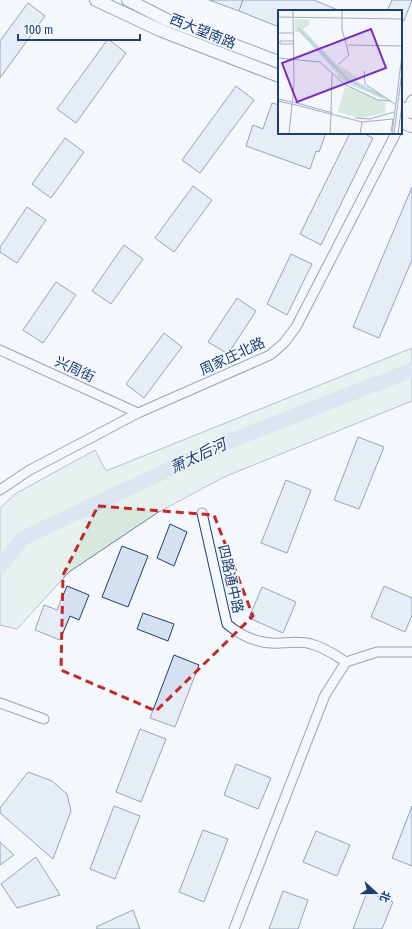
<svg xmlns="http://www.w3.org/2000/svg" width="412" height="929" font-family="'Fira Sans Condensed','Noto Sans SC',sans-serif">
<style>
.green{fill:#d7e8df;stroke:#687fa3}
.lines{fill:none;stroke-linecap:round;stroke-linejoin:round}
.river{stroke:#bed0e5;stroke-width:15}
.building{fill:#d5e0f0;stroke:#1d3f73}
.minor-casing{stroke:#1d3f73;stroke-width:11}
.major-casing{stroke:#1d3f73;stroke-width:14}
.minor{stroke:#f4f7fb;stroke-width:9}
.major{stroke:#f4f7fb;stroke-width:12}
.marked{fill:none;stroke:#c62828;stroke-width:3;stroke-dasharray:8 5;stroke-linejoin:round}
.labels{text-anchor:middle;stroke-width:3;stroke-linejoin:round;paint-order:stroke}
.street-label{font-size:14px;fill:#1d3f73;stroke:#f4f7fb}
.water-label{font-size:15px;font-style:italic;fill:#1d3f73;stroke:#f4f7fb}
.inset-river{fill:none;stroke:#bed0e5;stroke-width:2}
.inset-road{fill:none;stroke:#9eadc5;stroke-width:1}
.view{fill:#7b2cbf;fill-opacity:0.15;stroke:#7b2cbf;stroke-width:2}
.inset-edge{fill:none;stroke:#1d3f73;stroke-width:2}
</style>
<rect width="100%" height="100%" fill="#f4f7fb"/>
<path class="green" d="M412 348V401L224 477 157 513 69 572 17 629 0 625V508L15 494 95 450 106 471Z"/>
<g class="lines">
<path class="river" d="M0 566 23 538 227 442 412 370"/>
</g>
<g class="building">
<path d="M209 0H243L239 11Z"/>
<path d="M243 0H314L340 11H279V27L239 11Z"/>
<path d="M392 0H412L404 21 401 19V11H387Z"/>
<path d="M28 3 45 16 0 78V41Z"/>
<path d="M108 39 126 53 76 123 57 109Z"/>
<path d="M236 86 254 100 200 173 182 160Z"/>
<path d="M272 103 279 105V133H326L319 152 316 151 310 169 246 146 253 125 263 129Z"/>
<path d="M350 133H363L373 138 321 245 300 234Z"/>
<path d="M65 138 84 152 51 198 32 184Z"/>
<path d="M193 186 212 200 174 252 155 238Z"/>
<path d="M412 187V260L379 338 353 327Z"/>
<path d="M27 207 46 220 17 263 0 252V247Z"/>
<path d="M124 245 143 259 111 304 92 291Z"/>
<path d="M291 254 312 264 287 315 267 304Z"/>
<path d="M56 282 76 295 43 343 23 330Z"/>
<path d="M237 298 256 311 228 354 208 342Z"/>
<path d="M164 333 182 347 144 398 126 384Z"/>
<path d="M358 437 384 447 359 509 334 500Z"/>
<path d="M286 480 311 490 287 553 261 543Z"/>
<path d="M170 524 187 532 174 566 157 558Z"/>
<path d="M122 546 148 556 128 607 102 597Z"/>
<path d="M67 586 89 595 79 620 70 616 60 640 35 630 44 605 57 610Z"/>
<path d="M384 586 412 598V615L405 632 371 617Z"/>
<path d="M262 587 296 602 283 633 249 618Z"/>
<path d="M143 613 174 624 168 641 137 629Z"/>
<path d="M174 655 199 665 175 727 150 718Z"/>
<path d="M140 729 166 739 141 802 116 792Z"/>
<path d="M236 764 271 778 258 809 224 795Z"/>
<path d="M28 772 52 781 67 794 71 811 53 859 0 813V808Z"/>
<path d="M114 806 140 816 115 879 90 869Z"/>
<path d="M412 806V866L392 858Z"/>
<path d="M203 830 228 839 204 902 179 892Z"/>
<path d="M316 831 350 845 337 876 303 862Z"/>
<path d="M0 842 14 855 0 865Z"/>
<path d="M36 857 60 895 17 908 1 884Z"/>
<path d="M283 891 308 900 298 929H269Z"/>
<path d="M367 892 393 902 382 929H353Z"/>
<path d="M133 910 140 929H97L96 927Z"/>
</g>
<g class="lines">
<g class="minor-casing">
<g id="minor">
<path d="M401 122 412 100"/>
<path d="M0 350 138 413"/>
<path d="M0 490 28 471 138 413 270 355 284 343 296 327 396 133"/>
<path d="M202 513 227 624C240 635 253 642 271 643 284 644 298 640 311 644 324 647 335 655 346 662L377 652H412"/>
<path d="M0 703 44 719"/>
<path d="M234 929 325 695 346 662"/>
</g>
</g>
<g class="major-casing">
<g id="major">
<path d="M96 0 162 31 279 76"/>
<path d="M128 0 167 20 279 62"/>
<path d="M401 108 412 112"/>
<path d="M401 122 412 126"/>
</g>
</g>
<use href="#minor" class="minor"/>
<use href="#major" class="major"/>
</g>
<path d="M0 0H412V929H0ZM98 506 214 515 253 616 156 711 61 670 63 575Z" fill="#f4f7fb" fill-opacity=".55" fill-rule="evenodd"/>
<path class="marked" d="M98 506 214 515 253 616 156 711 61 670 63 575Z"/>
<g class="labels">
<g class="street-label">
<text transform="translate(203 31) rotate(22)" y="5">西大望南路</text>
<text transform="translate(232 356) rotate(-25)" y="5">周家庄北路</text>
<text transform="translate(75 369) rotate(25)" y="5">兴周街</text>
<text transform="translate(231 579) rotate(77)" y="5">四路通中路</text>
</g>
<g class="water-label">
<text transform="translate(198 456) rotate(-25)" y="5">萧太后河</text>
</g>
</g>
<g transform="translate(278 10)">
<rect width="124" height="124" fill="#f4f7fb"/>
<path d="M17 9 32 10 31 15 25 19 57 53 79 67V71L109 88V91L66 72 59 66 60 64 21 22H17ZM67 76 108 93 107 103 82 108 60 102Z" fill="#d7e8df"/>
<path class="inset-river" d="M20 18 70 70 105 87"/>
<path class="inset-road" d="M0 7 124 9M0 23H15M15 34H2V31H15M70 35 124 36M0 48 42 52 66 74 100 90 112 91M61 54 71 45 64 19V0M86 61 87 74 117 94M0 89 14 92M0 91 13 94M15 92 55 103M14 94 84 112 115 109M53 102 54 64M77 108 92 109 116 102M113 122 115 109M11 124 16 75 15 0M52 124 53 104M82 124 84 112M114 124 124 45M116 124 124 61M120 124 124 94"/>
<path class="view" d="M93 19 108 58 19 92 4 53Z"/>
<rect width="124" height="124" class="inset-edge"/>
</g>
<g transform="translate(376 893) rotate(111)" stroke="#f4f7fb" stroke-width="3" paint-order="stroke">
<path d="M0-3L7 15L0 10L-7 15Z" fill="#1d3f73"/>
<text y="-6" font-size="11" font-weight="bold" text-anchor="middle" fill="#1d3f73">北</text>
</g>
<path d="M18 34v6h122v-6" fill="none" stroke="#1d3f73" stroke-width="2"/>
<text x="24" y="34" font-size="12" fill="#1d3f73" stroke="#f4f7fb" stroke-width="3" paint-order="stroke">100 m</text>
</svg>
